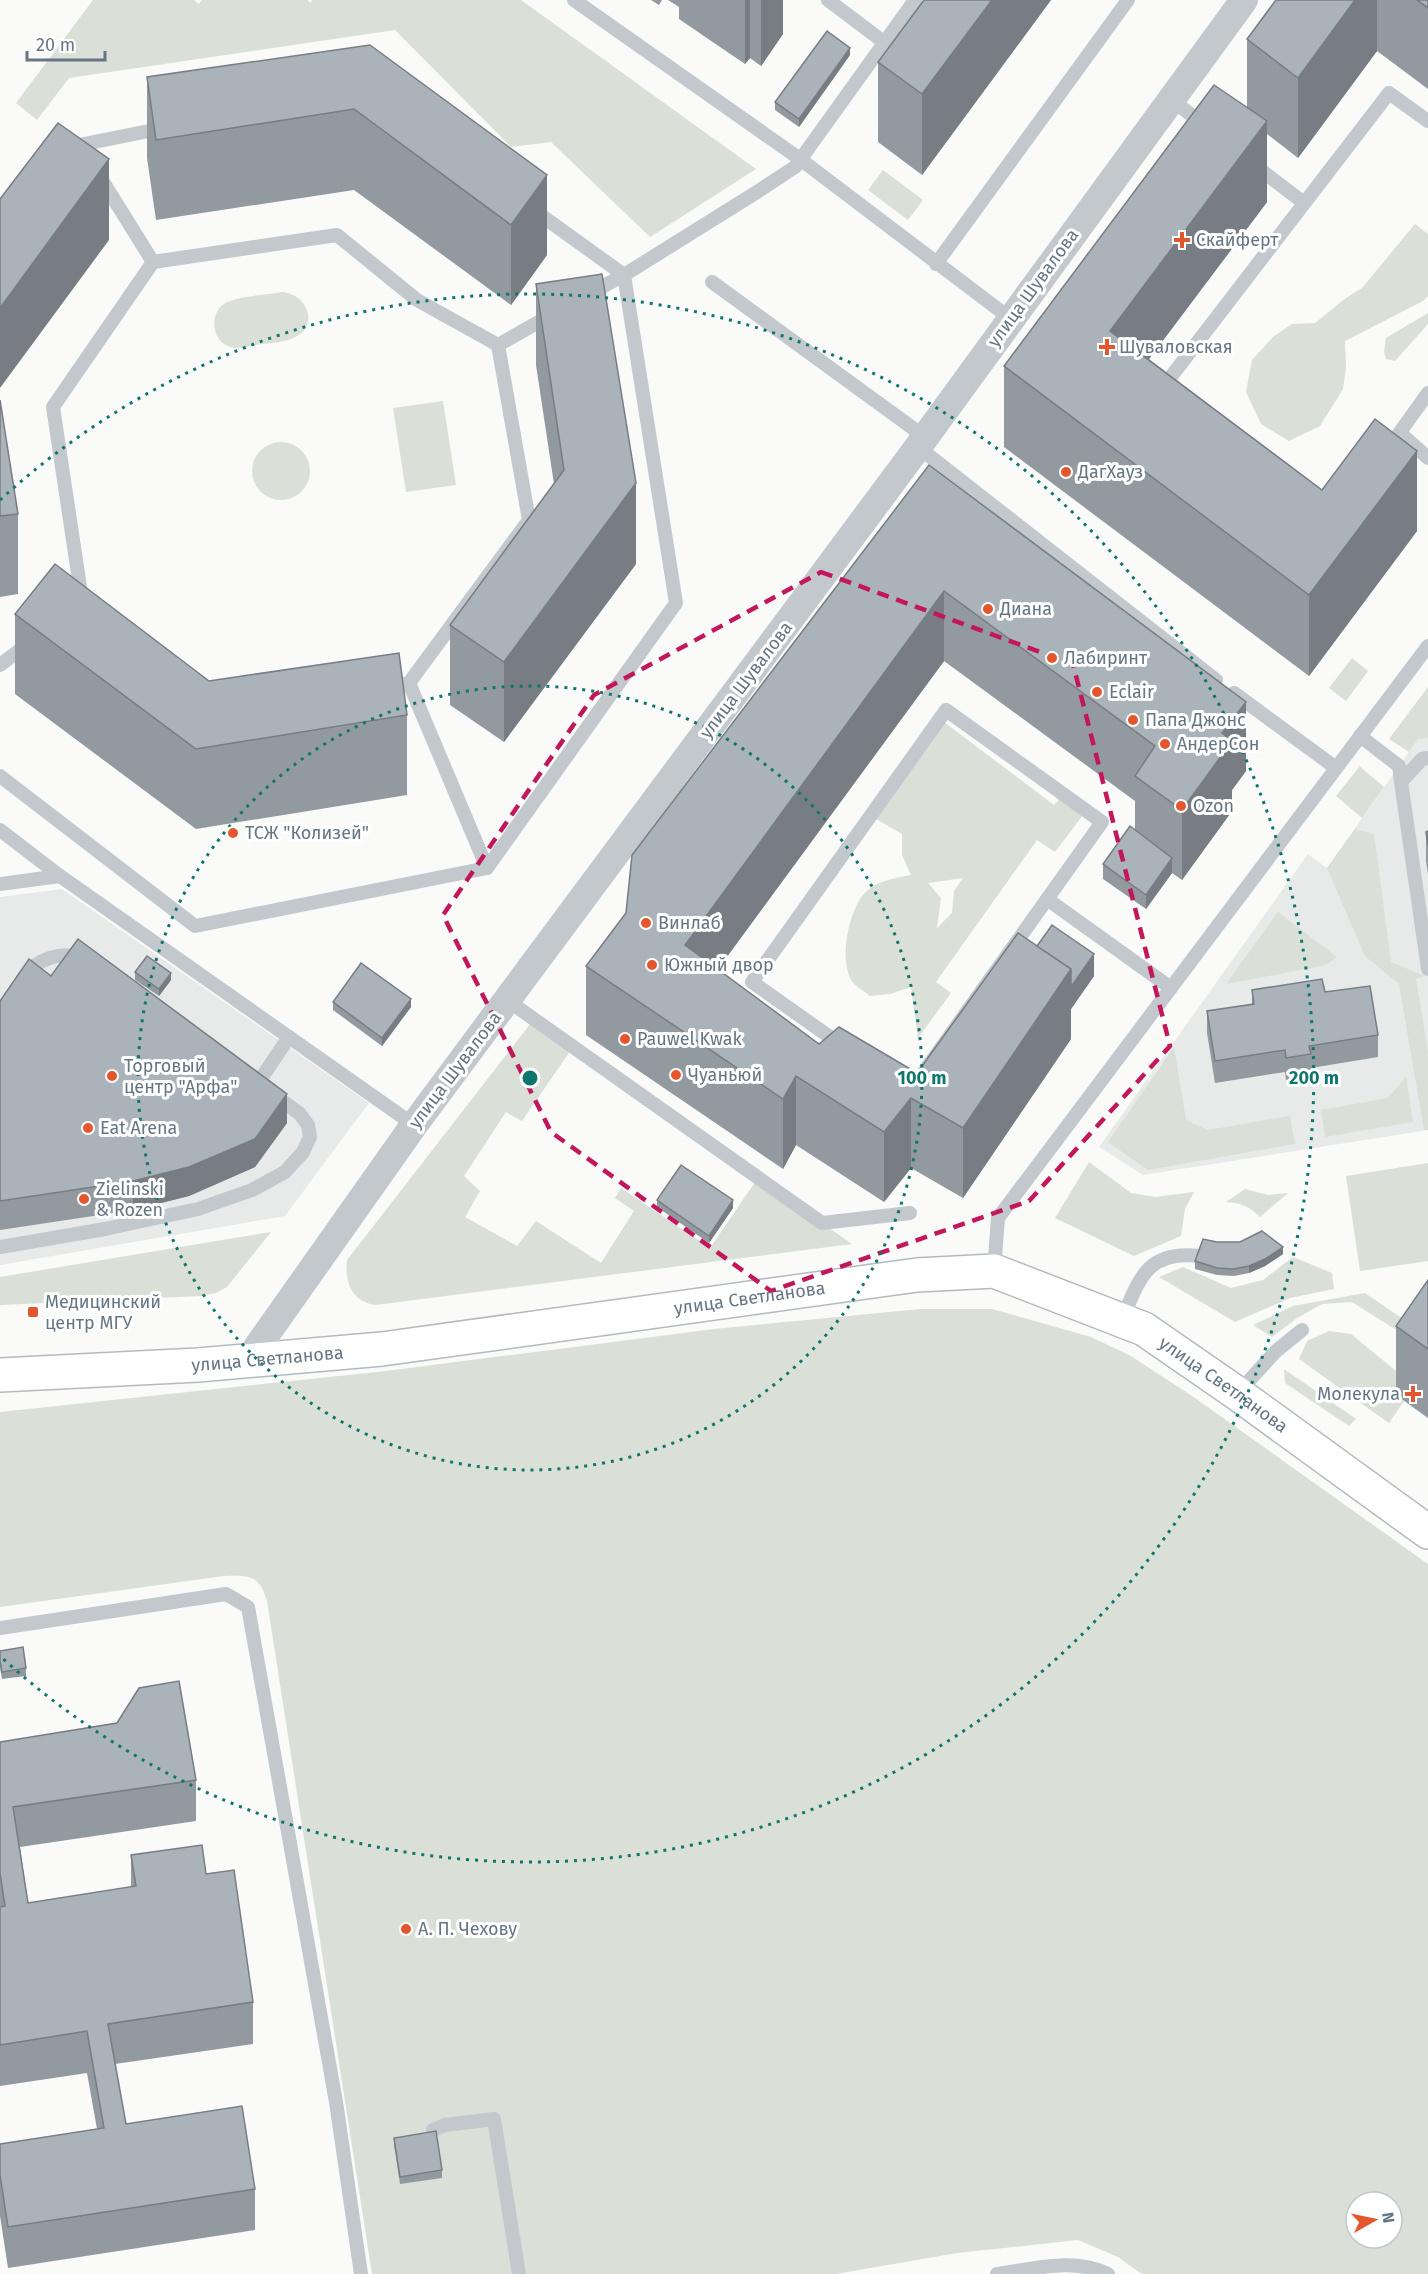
<svg xmlns="http://www.w3.org/2000/svg" width="1428" height="2274" font-family="'Fira Sans',sans-serif">
<style>
.built{fill:#e8e9e9}
.green{fill:#dadfd7;fill-rule:evenodd}
.lines{fill:none;stroke-linecap:round;stroke-linejoin:round}
.secondary-casing{stroke:#b3babf;stroke-width:36}
.lane{stroke:#c3c8cc;stroke-width:14}
.street{stroke:#c3c8cc;stroke-width:28}
.secondary{stroke:#fff;stroke-width:33}
.wall{fill:#929a9f}
.shaded-wall{fill:#777d82}
.building{fill:#aab3b9;stroke:#777d82;stroke-width:1.5}
.marked{fill:none;stroke:#c2185b;stroke-width:4.5;stroke-dasharray:12 8;stroke-linejoin:round}
.ring{fill:none;stroke:#0f766e;stroke-width:3;stroke-dasharray:3 6}
.poi-dot{fill:#e4572e;stroke:#fff;stroke-width:2}
.labels{text-anchor:middle;stroke-width:6;stroke-linejoin:round;paint-order:stroke}
.poi-label{font-size:18px;fill:#657683;stroke:#fff;text-anchor:start}
.street-label{font-size:18px;fill:#657683;stroke:#fff}
.centre{fill:#0f766e;stroke:#fff;stroke-width:3}
.ring-label{font-size:18px;text-anchor:middle;font-weight:bold;fill:#0f766e;stroke:#fff;stroke-width:6;stroke-linejoin:round;paint-order:stroke}
</style>
<rect width="100%" height="100%" fill="#fafaf8"/>
<g class="built">
<path d="M1428 725V1130L1143 1175 1099 1147 1308 854 1327 868Z"/>
<path d="M62 889 369 1103 285 1216 0 1265V897Z"/>
</g>
<g class="green">
<path d="M93 0H194L199 4 202 0H307L311 3 312 0H521L756 169 650 237 551 142 511 147 395 30 69 78 37 120 16 103Z"/>
<path d="M883 170 923 200 908 220 868 190Z"/>
<path d="M1415 224 1428 234V296L1423 301 1345 341 1346 368 1343 389 1320 426 1289 441 1261 424 1246 392 1252 360 1273 337 1292 324 1315 323 1346 298 1362 288Z"/>
<path d="M282 292C305 294 318 320 300 334 289 343 268 343 255 345 246 347 236 350 228 346 212 340 209 314 224 304 236 296 267 295 282 292Z"/>
<path d="M1428 313V324L1395 361 1386 359 1384 352 1386 338Z"/>
<path d="M443 401 456 485 406 492 393 408Z"/>
<circle cx="281" cy="471" r="29"/>
<path d="M1352 658 1368 671 1346 701 1329 688Z"/>
<path d="M1428 687V738L1418 739 1409 752 1389 739Z"/>
<path d="M940 719 1054 805 1064 795 1086 811 1055 852 1037 840 936 982 951 993 918 1038 911 987 890 994 870 996C865 991 856 987 852 981 838 961 849 905 868 890 880 880 896 878 911 875L902 855V834L871 816ZM963 878 954 891 952 913 937 928 941 898 928 883Z"/>
<path d="M1358 765 1384 787 1362 818 1336 796 1359 767Z"/>
<path d="M1355 829 1374 834 1391 962 1425 976 1416 979 1428 1052V1130H1424L1399 984 1365 956 1327 868Z"/>
<path d="M1278 912 1337 957 1326 965 1226 984Z"/>
<path d="M534 1019 573 1047 522 1121 506 1112 464 1176 480 1191 465 1217 517 1246 536 1221 601 1263 634 1211 615 1198 621 1188 710 1248 758 1178 852 1244 375 1305C351 1301 345 1282 347 1260Z"/>
<path d="M1174 1047 1186 1120 1208 1130 1290 1116 1295 1144 1148 1170 1108 1142Z"/>
<path d="M1406 1077 1413 1122 1325 1137 1321 1110 1388 1098Z"/>
<path d="M1089 1162 1131 1193 1155 1197 1194 1192 1185 1209 1181 1236 1134 1256 1055 1218Z"/>
<path d="M1428 1163V1261L1360 1271 1346 1176Z"/>
<path d="M1245 1189 1268 1195 1288 1193 1260 1217C1249 1206 1241 1203 1226 1202Z"/>
<path d="M271 1232 227 1287 216 1293 202 1296 0 1305V1277Z"/>
<path d="M1293 1257 1332 1273 1334 1289 1290 1298 1235 1322 1159 1277 1183 1267 1231 1288 1263 1280Z"/>
<path d="M1365 1293 1428 1336V1350L1352 1302 1322 1304 1297 1318 1272 1337 1253 1325 1293 1306Z"/>
<path d="M920 1309H992L1091 1337 1131 1356 1195 1398 1428 1564V2274H1142L1118 2257 1078 2240 957 2253 836 2274H372L267 1601C259 1575 250 1575 224 1576L0 1607V1412L386 1371 714 1329ZM1356 2202H1392V2238H1356Z"/>
<path d="M1329 1331 1351 1334 1407 1380 1397 1395 1404 1401 1389 1423 1299 1359 1307 1341Z"/>
<path d="M1284 1369 1356 1419 1349 1426 1285 1383Z"/>
</g>
<g class="lines">
<g class="secondary-casing">
<g id="secondary">
<path id="s1" d="M0 1375 198 1365 382 1349 917 1275 994 1271 1144 1329 1238 1394 1428 1532"/>
</g>
</g>
<g class="lane">
<path d="M574 0 800 159 1011 319"/>
<path d="M828 0 885 43"/>
<path d="M1171 99 1205 126"/>
<path d="M72 153 79 145 164 128"/>
<path d="M1253 164 1304 203"/>
<path d="M100 177 153 262"/>
<path d="M337 235 417 300 498 345 529 520 409 683 229 719 109 629 82 600 53 407 153 262Z"/>
<path d="M936 264 1128 0"/>
<path d="M712 282 925 437"/>
<path d="M589 294 624 275 757 192 795 167 915 0"/>
<path d="M498 345 551 315"/>
<path d="M1160 391 1389 93 1428 121"/>
<path d="M1400 433 1428 458"/>
<path d="M918 447 1216 680"/>
<path d="M1387 450 1428 393"/>
<path d="M0 665 29 643"/>
<path d="M409 683 487 868"/>
<path d="M1234 693 1336 768"/>
<path d="M946 710 1102 822 909 1093 752 982Z"/>
<path d="M1360 736 1399 766 1401 782"/>
<path d="M1428 758 1422 759 1401 782 1428 969"/>
<path d="M0 776 195 926 487 868 676 603 624 275 531 208"/>
<path d="M0 830 60 876 414 1125"/>
<path d="M0 884 60 876"/>
<path d="M1047 899 1171 988"/>
<path d="M23 978C37 958 61 951 83 958"/>
<path d="M507 1000 822 1223 910 1213"/>
<path d="M0 1247 105 1229 198 1209 252 1190 285 1172 303 1152 310 1137 308 1125 300 1114 258 1083 289 1037"/>
<path d="M994 1271 998 1218 1428 646"/>
<path d="M1122 1320C1139 1279 1147 1250 1199 1256"/>
<path d="M1238 1393 1275 1352 1302 1330"/>
<path d="M0 1628 226 1594 248 1607 336 2102 361 2274"/>
<path d="M433 2130 445 2125 494 2119 519 2274"/>
<path d="M997 2274C1034 2269 1073 2257 1108 2274"/>
</g>
<path class="street" d="M248 1360 414 1125 918 447 1244 0"/>
<use href="#secondary" class="secondary"/>
</g>
<g class="wall">
<path d="M651 0H662L659 5Z"/>
<path d="M668 0H783V34L761 66 750 58 745 64 679 19V7Z"/>
<path d="M924 0H1051L922 175 878 142V62Z"/>
<path d="M1276 0H1428V89L1377 51 1298 158 1267 134V202L1149 359 1322 490 1417 531 1309 676 1004 447V366L1247 108V39Z"/>
<path d="M370 45 547 255 511 305 354 190 156 220 147 158V77Z"/>
<path d="M850 55 799 127 775 110V102Z"/>
<path d="M536 284 636 564 504 742 450 705V625L554 484 536 365Z"/>
<path d="M0 400 18 514V594L0 597Z"/>
<path d="M929 465 1246 771 1232 790V811L1182 880 1172 873 1146 909 1103 879V864L1135 829V801L944 661 718 969 819 1044 917 1073 1037 946 1094 976 1071 1009V1039L963 1198 911 1168 884 1202 796 1145 783 1169 586 1035V966L626 913Z"/>
<path d="M15 614 209 681 407 715V795L196 829 15 694Z"/>
<path d="M1428 831V874L1426 861V832Z"/>
<path d="M135 972 171 980 159 996 135 980Z"/>
<path d="M51 976 287 1123 255 1167 189 1196 133 1210 0 1230V1001Z"/>
<path d="M1252 990 1325 992 1378 1035V1057L1311 1068V1076L1286 1080 1285 1072 1215 1083 1207 1033V1011L1252 1004Z"/>
<path d="M333 1002 411 1007 382 1046 333 1010Z"/>
<path d="M657 1200 733 1208 709 1243 657 1207Z"/>
<path d="M1217 1242 1283 1254 1265 1266 1249 1273 1234 1276 1217 1275 1195 1269V1261Z"/>
<path d="M1428 1280V1418L1396 1395V1326Z"/>
<path d="M0 1651 26 1668V1676L2 1679 0 1668Z"/>
<path d="M0 1742 196 1780V1821L20 1847 28 1903 131 1887V1855L206 1874 253 2002V2044L115 2064 126 2124 255 2189V2230L8 2268 0 2216V2144L97 2129 87 2073 0 2086Z"/>
<path d="M394 2138 442 2170V2178L400 2184 394 2145Z"/>
</g>
<g class="shaded-wall">
<path d="M745 0H750V58L745 64Z"/>
<path d="M761 0H783V34L761 66Z"/>
<path d="M992 0H1051L922 175V94Z"/>
<path d="M1355 0H1377V51L1298 158V78Z"/>
<path d="M850 48V55L799 127V119Z"/>
<path d="M1267 121V202L1110 411V331Z"/>
<path d="M109 159V240L0 388V308Z"/>
<path d="M547 175V255L511 305V225Z"/>
<path d="M1417 451V531L1309 676V595Z"/>
<path d="M636 483V564L504 742V662Z"/>
<path d="M944 591V661L685 1014V945Z"/>
<path d="M1246 702V771L1232 790V811L1182 880V810L1222 733Z"/>
<path d="M1172 858V873L1146 909V895Z"/>
<path d="M1094 954V976L1071 1009V1039L963 1198V1128L1071 969Z"/>
<path d="M171 973V980L159 996V989Z"/>
<path d="M411 999V1007L382 1046V1038Z"/>
<path d="M796 1076V1145L783 1169V1099Z"/>
<path d="M287 1094V1123L255 1167 189 1196 133 1210V1181Z"/>
<path d="M911 1098V1168L884 1202V1132Z"/>
<path d="M733 1200V1208L709 1243V1236Z"/>
<path d="M1283 1247V1254L1265 1266 1249 1273V1266Z"/>
</g>
<g class="building">
<path d="M924 0H992L922 94 878 62Z"/>
<path d="M1276 0H1355L1298 78 1247 39Z"/>
<path d="M1417 0H1428V8Z"/>
<path d="M827 31 850 48 799 119 775 102Z"/>
<path d="M370 45 547 175 511 225 354 109 156 140 147 77Z"/>
<path d="M1214 85 1267 121 1110 331 1322 490 1375 419 1417 451 1309 595 1004 366Z"/>
<path d="M58 123 109 159 0 308V199Z"/>
<path d="M602 274 636 483 504 662 450 625 564 470 536 284Z"/>
<path d="M0 400 18 514 0 516Z"/>
<path d="M929 465 1246 702 1222 733 1232 741 1182 810 1135 776 1155 746 944 591 685 945 819 1044 839 1027 917 1073 1018 933 1071 969 963 1128 911 1098 884 1132 796 1076 783 1099 586 966 626 913 632 855Z"/>
<path d="M55 564 209 681 399 653 407 715 196 749 15 614Z"/>
<path d="M1130 826 1172 858 1146 895 1103 864Z"/>
<path d="M1428 831V845L1426 832Z"/>
<path d="M1052 925 1094 954 1071 987V969L1037 946Z"/>
<path d="M78 939 287 1094 255 1139 189 1167 133 1181 0 1201V1001L29 959 51 976Z"/>
<path d="M147 956 171 973 159 989 135 972Z"/>
<path d="M361 963 411 999 382 1038 333 1002Z"/>
<path d="M1322 979 1325 992 1370 986 1378 1035 1309 1046 1311 1054 1286 1058 1285 1050 1215 1061 1207 1011 1254 1004 1252 990Z"/>
<path d="M681 1165 733 1200 709 1236 657 1200Z"/>
<path d="M1262 1231 1283 1247 1265 1259 1249 1266 1234 1269 1217 1268 1195 1261 1203 1239 1217 1242H1240Z"/>
<path d="M1428 1280V1349L1396 1326Z"/>
<path d="M23 1647 26 1668 2 1672 0 1661V1651Z"/>
<path d="M179 1681 196 1780 13 1807 28 1903 136 1886 131 1855 202 1845 206 1874 234 1870 253 2002 108 2024 126 2124 242 2106 255 2189 8 2227 0 2175V2144L104 2128 87 2031 0 2045V1907L5 1906 0 1873V1742L117 1723 139 1688Z"/>
<path d="M436 2131 442 2170 400 2177 394 2138Z"/>
</g>
<path class="marked" d="M821 572 1073 664 1170 1046 1029 1201 771 1291 551 1132 443 915 594 695Z"/>
<g class="ring">
<circle cx="530" cy="1078" r="392"/>
<path d="M0 500A784 784 0 1 1 0 1656"/>
</g>
<g class="poi-dot">
<path d="M1179 231h6v6h6v6h-6v6h-6v-6h-6v-6h6z"/>
<path d="M1104 338h6v6h6v6h-6v6h-6v-6h-6v-6h6z"/>
<circle cx="1066" cy="472" r="6"/>
<circle cx="988" cy="609" r="6"/>
<circle cx="1052" cy="658" r="6"/>
<circle cx="1097" cy="692" r="6"/>
<circle cx="1133" cy="720" r="6"/>
<circle cx="1165" cy="744" r="6"/>
<circle cx="1181" cy="806" r="6"/>
<circle cx="233" cy="833" r="6"/>
<circle cx="646" cy="923" r="6"/>
<circle cx="652" cy="965" r="6"/>
<circle cx="625" cy="1039" r="6"/>
<circle cx="676" cy="1075" r="6"/>
<circle cx="112" cy="1076" r="6"/>
<circle cx="88" cy="1128" r="6"/>
<circle cx="84" cy="1199" r="6"/>
<rect x="27" y="1306" width="12" height="12" rx="3"/>
<path d="M1410 1385h6v6h6v6h-6v6h-6v-6h-6v-6h6z"/>
<circle cx="406" cy="1929" r="6"/>
</g>
<g class="labels">
<g class="poi-label">
<text x="1196" y="246">Скайферт</text>
<text x="1119" y="353">Шуваловская</text>
<text x="1078" y="478">ДагХауз</text>
<text x="1000" y="615">Диана</text>
<text x="1064" y="664">Лабиринт</text>
<text x="1109" y="698">Eclair</text>
<text x="1145" y="726">Папа Джонс</text>
<text x="1177" y="750">АндерСон</text>
<text x="1193" y="812">Ozon</text>
<text x="245" y="839">ТСЖ "Колизей"</text>
<text x="658" y="929">Винлаб</text>
<text x="664" y="971">Южный двор</text>
<text x="637" y="1045">Pauwel Kwak</text>
<text x="124" y="1072">Торговый<tspan x="124" dy="21">центр "Арфа"</tspan></text>
<text x="688" y="1081">Чуаньюй</text>
<text x="100" y="1134">Eat Arena</text>
<text x="96" y="1195">Zielinski<tspan x="96" dy="21">&amp; Rozen</tspan></text>
<text x="45" y="1308">Медицинский<tspan x="45" dy="21">центр МГУ</tspan></text>
<text x="1400" y="1400" text-anchor="end">Молекула</text>
<text x="418" y="1935">А. П. Чехову</text>
</g>
<g class="street-label">
<text transform="translate(1033 288) rotate(-54)" y="6">улица Шувалова</text>
<text transform="translate(746 680) rotate(-53)" y="6">улица Шувалова</text>
<text transform="translate(455 1070) rotate(-53)" y="6">улица Шувалова</text>
<text dy="6" stroke="none"><textPath href="#s1" startOffset="754">улица Светланова</textPath></text>
<text dy="6" stroke="none"><textPath href="#s1" startOffset="268">улица Светланова</textPath></text>
<text dy="6" stroke="none"><textPath href="#s1" startOffset="1258">улица Светланова</textPath></text>
</g>
</g>
<circle cx="530" cy="1078" r="9" class="centre"/>
<g class="ring-label">
<text x="922" y="1084">100 m</text>
<text x="1314" y="1084">200 m</text>
</g>
<g transform="translate(1374 2220) rotate(81)"><circle r="28" fill="#ffffff" stroke="#c1c8cd" stroke-width="1.5"/>
<path d="M0-4.5L10 22L0 15L-10 22Z" fill="#e4572e"/>
<text y="-9" font-size="16" font-weight="bold" text-anchor="middle" fill="#657683">N</text>
</g>
<path d="M27 51v9h78v-9" fill="none" stroke="#657683" stroke-width="3"/>
<text x="36" y="51" font-size="18" fill="#657683" stroke="#ffffff" stroke-width="4.5" paint-order="stroke">20 m</text>
</svg>
